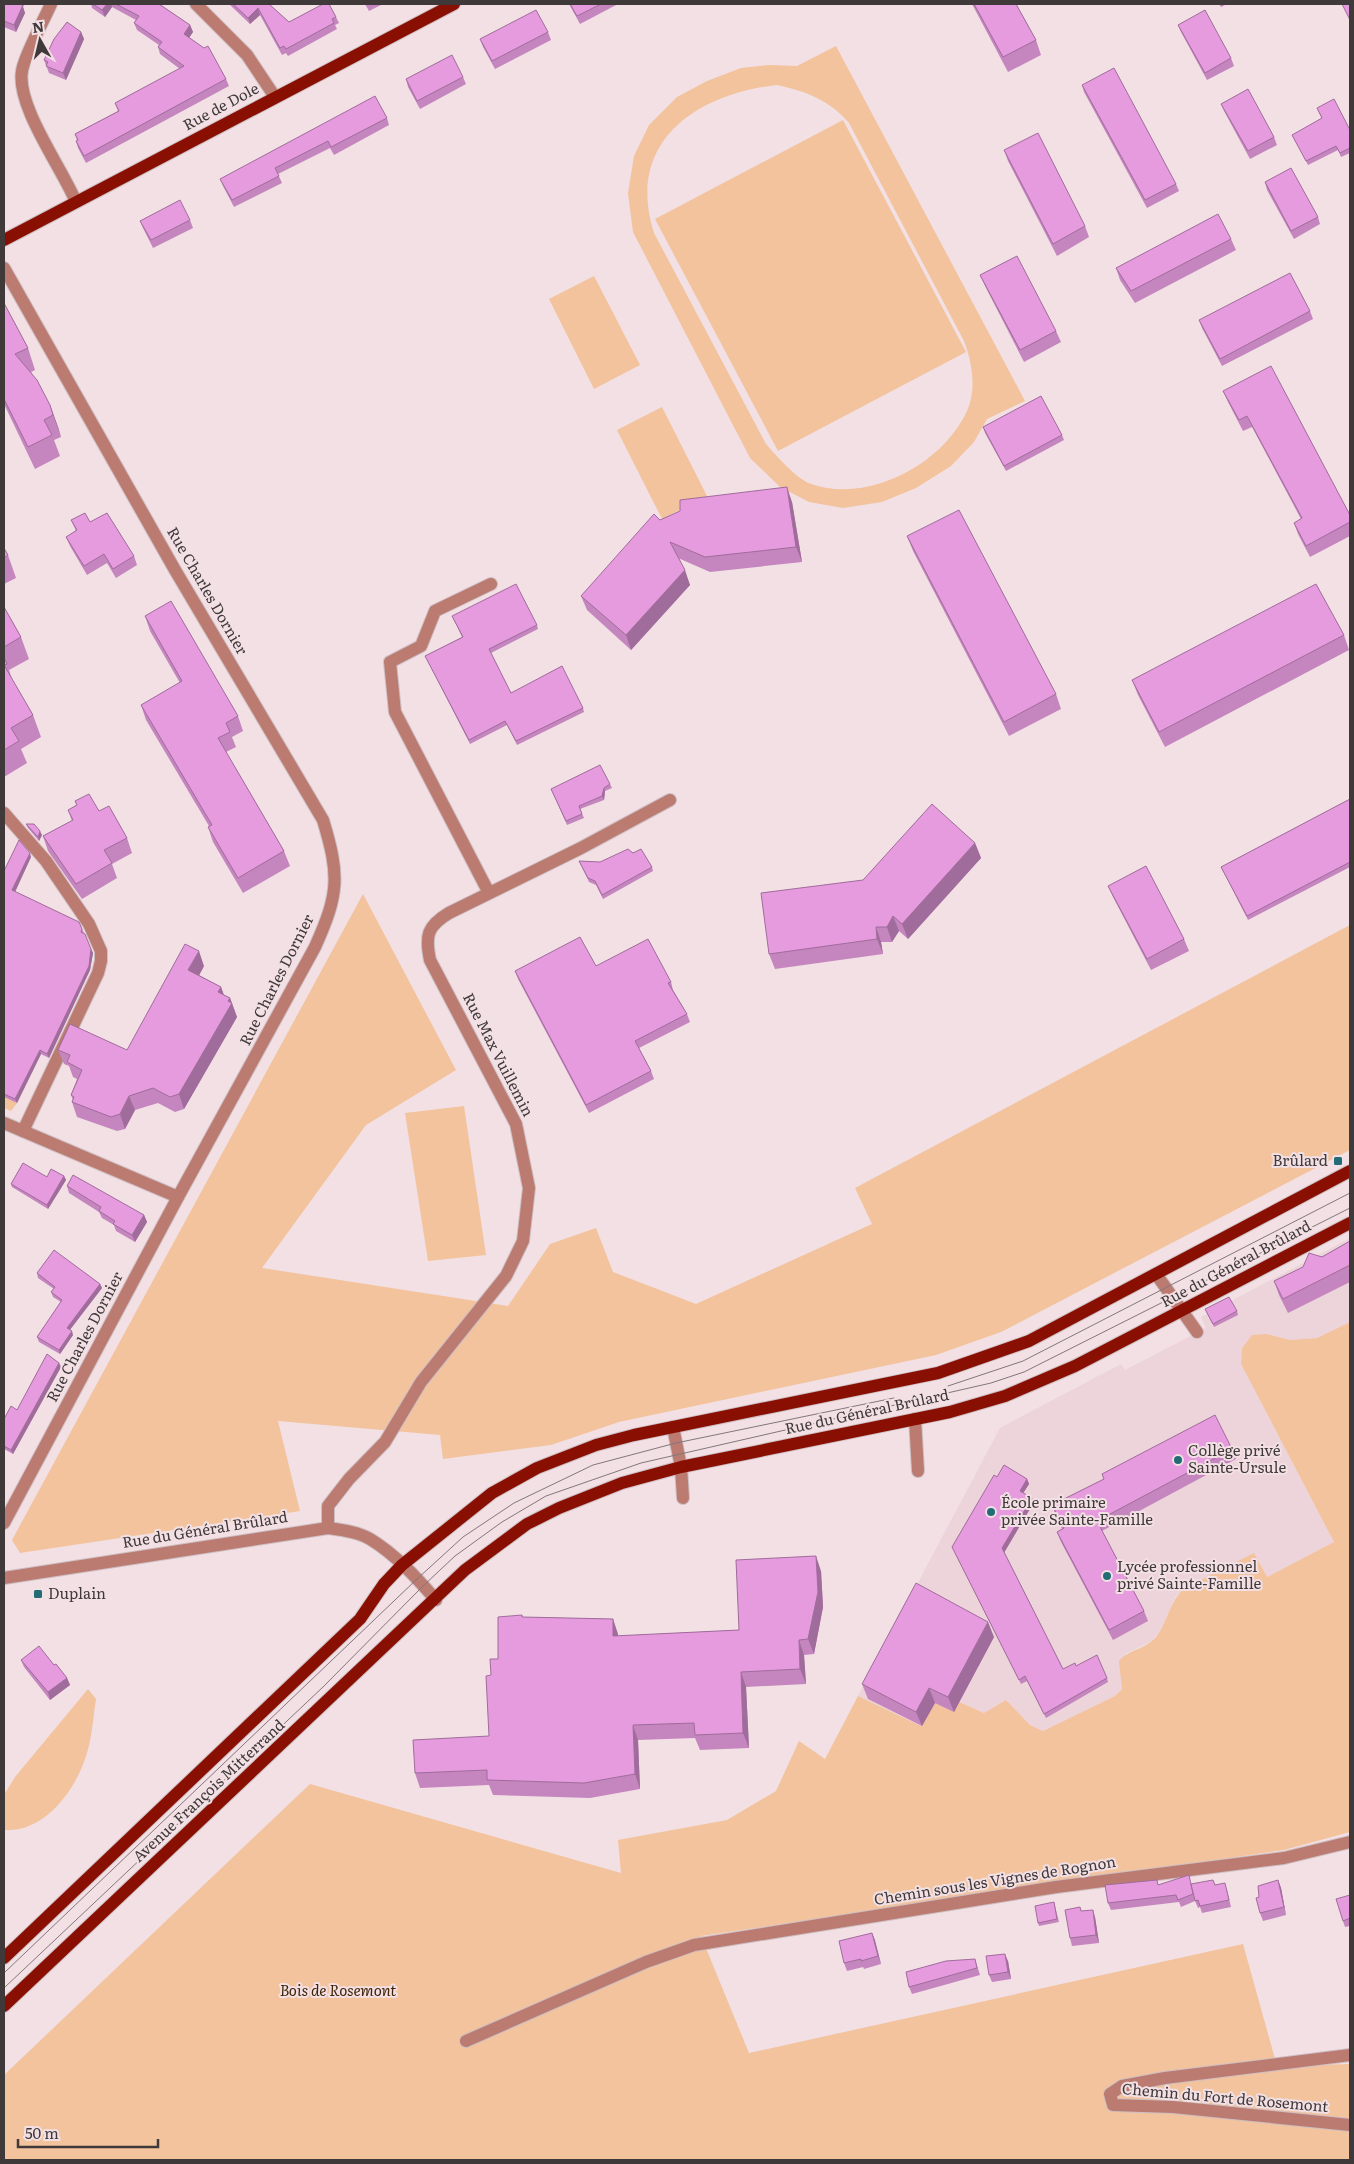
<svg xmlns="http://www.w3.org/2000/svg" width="1354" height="2164" font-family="Literata,serif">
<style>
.built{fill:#edd3da}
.green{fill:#f2c39c;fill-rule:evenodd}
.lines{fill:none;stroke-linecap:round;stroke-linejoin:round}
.minor-casing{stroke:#cebfc3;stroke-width:14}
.major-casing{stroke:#cebfc3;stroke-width:14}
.minor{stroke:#bb7b70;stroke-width:12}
.major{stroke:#890f02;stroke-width:12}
.tram{stroke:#82777a;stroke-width:1}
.wall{fill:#c585bf}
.shaded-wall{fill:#a06c9b}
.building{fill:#e59bde;stroke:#a06c9b}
.poi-dot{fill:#236c76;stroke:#f2e0e5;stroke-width:2}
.labels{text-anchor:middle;stroke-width:4;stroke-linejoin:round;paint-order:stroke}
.street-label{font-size:15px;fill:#40393a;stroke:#f2e0e5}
.poi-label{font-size:15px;fill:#40393a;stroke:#f2e0e5;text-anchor:start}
.park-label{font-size:15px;font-style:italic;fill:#402304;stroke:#f2e0e5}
</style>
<rect width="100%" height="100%" fill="#f2e0e5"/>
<path class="built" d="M1350 1238V1322L1317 1338 1290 1340 1267 1334 1242 1348 1241 1364 1334 1542 1267 1577 1254 1554 1183 1589 1176 1596 1160 1631 1152 1641 1125 1654 1121 1678 1122 1689 1115 1696 1043 1731 1030 1725 1006 1700 984 1713 959 1702 954 1712 922 1726 858 1696 1000 1428 1121 1364 1125 1370 1206 1328 1201 1317Z"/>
<g class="green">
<path d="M836 46 1025 401 987 419 974 442 951 466 916 488 882 502 843 508 809 502 780 487 750 458 633 232 628 193 634 156 649 125 677 97 707 81 741 68 769 65 797 66ZM777 85C805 91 830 100 849 123L964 341C972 362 977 389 967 411 943 464 868 504 811 484 795 478 777 456 766 444L654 233C625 142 696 94 777 85Z"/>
<path d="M843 120 966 352 778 451 655 219Z"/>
<path d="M594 276 640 365 594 389 549 299Z"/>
<path d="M662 407 707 496 662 519 617 430Z"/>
<path d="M363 894 456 1070 366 1125 262 1268 508 1306 550 1244 596 1228 613 1272 696 1304 872 1224 855 1188 1350 925V1150L1001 1332 936 1355 619 1422 551 1445 443 1459 440 1435 278 1421 300 1511 20 1553 12 1540Z"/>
<path d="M4 1097 17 1103 11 1111 4 1108Z"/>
<path d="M464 1106 486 1255 428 1261 405 1113Z"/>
<path d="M1350 1322V1832L1284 1850 701 1936 749 2053 1243 1944 1277 2066 1350 2064V2160H4V2075L310 1784 621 1873 618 1840 727 1820 776 1791 799 1741 825 1759 858 1696 921 1726 935 1703 959 1702 984 1713 1006 1700 1030 1725 1043 1731 1115 1696 1122 1689 1119 1661C1128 1650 1141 1650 1152 1641 1165 1631 1168 1604 1183 1589L1254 1553 1267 1577 1334 1542 1241 1364 1242 1348 1252 1335 1267 1334 1290 1340 1317 1338Z"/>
<path d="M88 1689 96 1699C93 1718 92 1739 86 1756 75 1791 44 1833 4 1830V1795L15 1777Z"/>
</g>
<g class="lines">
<g class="minor-casing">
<g id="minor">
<path d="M51 4C44 20 24 56 22 71 16 106 62 168 76 202"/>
<path d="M196 4 247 55 275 97"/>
<path d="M4 268 175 570 323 820C340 876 339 894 315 947L178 1197 4 1523"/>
<path d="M4 813 46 861 89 924 101 951V961L98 973 23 1131"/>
<path d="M489 893 395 712 390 662 421 646 435 611 491 584"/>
<path d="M4 1123 178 1197"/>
<path d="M1156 1274 1197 1332"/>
<path d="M915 1419 918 1471"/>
<path d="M673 1427 681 1467 683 1498"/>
<path d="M328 1528V1506L349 1479 385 1442 421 1382 506 1276 523 1241 529 1188 516 1124 430 960C425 936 427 926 449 913L581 848 670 800"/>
<path d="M4 1578 328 1528C342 1530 358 1532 370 1539 395 1554 417 1578 436 1600"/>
<path d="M466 2041 646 1962 694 1945 1056 1887 1284 1858 1350 1842"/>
<path d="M1350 2055 1165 2078 1122 2086 1110 2094 1113 2105 1173 2107 1350 2125"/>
</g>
</g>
<g class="major-casing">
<g id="major">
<path d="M4 240 454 4"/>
<path d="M4 1958 360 1619 384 1584 402 1565 492 1493 537 1468 596 1445 634 1435 938 1373 1029 1341 1350 1171"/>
<path d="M4 2006 465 1570 527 1524 559 1508 622 1483 681 1467 950 1412 1005 1396 1075 1366 1350 1223"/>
</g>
</g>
<use href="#minor" class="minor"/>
<use href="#major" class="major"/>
<g class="tram">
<path d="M948 1386 1023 1361 1350 1193"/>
<path d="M4 1973 417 1579 463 1537 514 1503 593 1465 676 1443 894 1398"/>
<path d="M4 1988 323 1687 423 1586 455 1556 502 1522 546 1496 641 1463 991 1383 1024 1372 1350 1208"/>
</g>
</g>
<g class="wall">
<path d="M4 4 23 7 25 13 16 32 4 27Z"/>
<path d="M91 4H159L190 25 193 32 189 37 226 79 229 86 86 163 78 148 76 141 77 140 75 134 118 111 115 103 180 69 160 54 158 47 159 45 137 30 134 23 136 20 112 7 105 17 92 8Z"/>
<path d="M229 4H269L289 22 336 17 339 23 335 25 337 29 288 56 286 53 282 55 260 15 250 24Z"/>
<path d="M365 4H383L369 11Z"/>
<path d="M569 4H618L580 24Z"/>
<path d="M972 4H1016L1036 40 1041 55 1008 72Z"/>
<path d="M1219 4H1227L1221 7Z"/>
<path d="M1178 25 1231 58 1234 66 1207 80 1181 32Z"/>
<path d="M81 32 84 39 66 80 49 73 44 60Z"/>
<path d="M548 32 551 40 495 69 483 47 480 39Z"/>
<path d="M463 77 466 84 420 109 408 87 406 79Z"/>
<path d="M1082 85 1176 184 1179 191 1147 208 1084 92Z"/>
<path d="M1221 104 1274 137 1277 145 1250 159 1224 111Z"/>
<path d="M1317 108 1350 130V153L1341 157 1338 150 1308 165 1292 135 1322 119Z"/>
<path d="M387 118 389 125 334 155 330 148 278 174 282 183 234 207 223 186 220 179Z"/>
<path d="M1004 150 1085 226 1089 237 1057 256 1008 161Z"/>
<path d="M1265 182 1318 217 1320 224 1294 239 1267 190Z"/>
<path d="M190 220 193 228 153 248 143 228 140 221Z"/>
<path d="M1231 239 1236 250 1135 303 1120 280 1116 268Z"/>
<path d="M980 275 1056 331 1061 342 1024 362 985 286Z"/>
<path d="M4 303 28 348 35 370 31 372 50 405 58 427 61 437 54 440 60 456 35 469 4 404Z"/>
<path d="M1310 311 1313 319 1222 366 1202 328 1199 320Z"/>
<path d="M1223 391 1350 515V536L1310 557 1298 534 1294 523 1301 519 1252 427 1243 431 1228 402Z"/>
<path d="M983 427 1062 435 1064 440 1006 471 985 433Z"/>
<path d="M792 502 802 562 710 572 678 558 690 585 631 650 587 610 581 596 660 520Z"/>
<path d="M71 520 90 522 134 556 137 565 116 578 107 563 87 575 70 546 66 537 76 531Z"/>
<path d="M907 536 1056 694 1061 709 1009 736 913 551Z"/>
<path d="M4 548 8 555 16 578 4 584Z"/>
<path d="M4 607 21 637 29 659 9 670 13 682 33 715 41 737 21 749 27 763 4 777Z"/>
<path d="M145 616 238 716 243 731 232 737 236 747 226 752 284 851 290 866 243 893 213 842 208 827 209 826 146 720 141 705 180 683 150 631Z"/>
<path d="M452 616 537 625 538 629 491 653 511 693 583 708 584 712 517 745 507 725 470 744 425 656 462 637Z"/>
<path d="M1344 635 1349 650 1165 747 1138 695 1132 680Z"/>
<path d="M610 784 612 788 605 791 604 800 580 809 584 818 567 825 551 789Z"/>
<path d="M1350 799V867L1248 920 1221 867Z"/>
<path d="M75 801 99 811 127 838 132 853 112 864 117 878 82 899 48 851 43 836 72 821 68 810 77 805Z"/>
<path d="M26 824 42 835 39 841 28 828Z"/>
<path d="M975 843 981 858 908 939 899 931 892 942H881L883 954 775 969 769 954 863 880Z"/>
<path d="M31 857 15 892 82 929 84 933 83 934 93 953 90 970 49 1058 41 1054 17 1103 4 1097V871Z"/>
<path d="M579 861 600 862 652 867 653 871 603 899 596 885 589 882Z"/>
<path d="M1108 886 1184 939 1189 951 1151 970 1113 897Z"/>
<path d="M204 966 199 975 221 987 224 995 230 998 237 1017 184 1109 175 1112 158 1103 135 1110 125 1129 117 1131 77 1117 72 1102 73 1100 71 1095 77 1079 73 1077 69 1066 64 1064 58 1050H127Z"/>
<path d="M596 966 671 982 673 990 687 1014 690 1022 639 1048 651 1071 654 1079 589 1113 518 979 515 971Z"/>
<path d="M64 1176 66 1180 48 1209 12 1187 11 1184 47 1177Z"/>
<path d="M67 1186 144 1215 147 1222 135 1242 116 1231 114 1225 102 1218 99 1212 69 1193Z"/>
<path d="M1350 1241V1282L1288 1313 1279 1295 1274 1281 1303 1267Z"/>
<path d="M37 1273 100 1284 102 1288 70 1330 73 1335 60 1354 39 1342 37 1337 61 1302 53 1297 51 1292 54 1289 38 1278Z"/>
<path d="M1205 1309 1237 1311 1238 1315 1214 1327Z"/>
<path d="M59 1363 61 1367 13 1454 4 1449V1419L17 1410Z"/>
<path d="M1232 1449 1236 1459 1102 1531 1144 1611 1148 1621 1113 1640 1061 1542 1057 1532 1062 1529 1056 1516 1052 1505 1104 1479 1102 1474Z"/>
<path d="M997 1477 1027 1479 1029 1484 1023 1493 1034 1502 1004 1552 1063 1669 1076 1666 1107 1678 1108 1682 1046 1718 1027 1681 1021 1684 952 1547Z"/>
<path d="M821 1571 823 1607 814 1654 804 1655 806 1684 746 1687 749 1748 700 1750 695 1738 638 1740 640 1789 590 1798 493 1795 489 1785 420 1788 415 1773 489 1736 491 1675 498 1659 522 1615 523 1617 613 1619 618 1636 739 1630Z"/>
<path d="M994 1637 954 1712 935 1703 922 1726 868 1699 862 1684Z"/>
<path d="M21 1660 54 1665 67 1678 70 1685 50 1700 24 1667Z"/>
<path d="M1278 1880 1281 1888 1286 1915 1263 1921 1260 1913Z"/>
<path d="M1192 1884 1215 1885 1227 1890 1231 1907 1202 1913 1200 1907 1198 1908 1195 1901 1181 1907 1179 1902 1111 1910 1108 1903Z"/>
<path d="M1350 1895V1926L1345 1927 1343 1921Z"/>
<path d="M1054 1902 1059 1922 1039 1926 1038 1923Z"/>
<path d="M1080 1907 1081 1911 1095 1917 1099 1943 1072 1946 1070 1938Z"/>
<path d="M872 1933 881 1964 864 1969 863 1967 847 1971 844 1963Z"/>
<path d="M975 1959 980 1975 912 1994 909 1987Z"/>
<path d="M1008 1961 1011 1979 992 1982 989 1975Z"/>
</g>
<g class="shaded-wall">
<path d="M19 4H24L23 7 25 13 16 32 14 25Z"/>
<path d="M107 4H111L112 7 105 17 102 10Z"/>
<path d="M258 8 260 15 250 24 248 18Z"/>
<path d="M190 25 193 32 187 41 184 34Z"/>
<path d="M81 32 84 39 66 80 63 73Z"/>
<path d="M50 405 58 427 61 437 53 415Z"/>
<path d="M787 487 792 502 802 562 796 547Z"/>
<path d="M685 570 690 585 631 650 626 635Z"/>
<path d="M604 788 605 791 604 800 602 796Z"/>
<path d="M40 831 42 835 39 841 38 837Z"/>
<path d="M975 843 981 858 908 939 902 924Z"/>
<path d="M30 853 31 857 14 894 12 890Z"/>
<path d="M893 916 899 931 892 942 887 927Z"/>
<path d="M876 927 881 942 883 954 877 939Z"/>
<path d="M91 949 93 953 90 970 49 1058 47 1054Z"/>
<path d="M199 951 204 966 194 985 188 970Z"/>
<path d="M221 987 226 1002 218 992Z"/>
<path d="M230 998 237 1017 184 1109 179 1094Z"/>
<path d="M40 1050 41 1054 17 1103 15 1099Z"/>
<path d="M129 1096 135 1110 125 1129 120 1114Z"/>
<path d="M64 1176 66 1180 48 1209 47 1205Z"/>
<path d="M144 1215 147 1222 135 1242 132 1235Z"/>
<path d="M100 1284 102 1288 68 1332 67 1328Z"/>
<path d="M72 1331 73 1335 60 1354 59 1350Z"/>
<path d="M59 1363 61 1367 13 1454 11 1450Z"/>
<path d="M1027 1479 1029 1484 1022 1495 1020 1491Z"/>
<path d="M1032 1498 1034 1502 1004 1553 1002 1548Z"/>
<path d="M816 1556 821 1571 823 1607 814 1654 808 1639Z"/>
<path d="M613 1619 618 1634V1651L613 1636Z"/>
<path d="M988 1622 994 1637 954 1712 948 1697Z"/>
<path d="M799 1640 804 1655 806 1684 800 1669Z"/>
<path d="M741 1672 746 1687 749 1748 743 1733Z"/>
<path d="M67 1678 70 1685 50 1700 48 1692Z"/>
<path d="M929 1688 935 1703 922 1726 916 1712Z"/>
<path d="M633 1725 638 1740 640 1789 635 1774Z"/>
<path d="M1278 1880 1281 1888 1286 1915 1284 1907Z"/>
<path d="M1093 1910 1095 1917 1099 1943 1096 1935Z"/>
<path d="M872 1933 875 1940 881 1964 878 1956Z"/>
<path d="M1005 1954 1008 1961 1011 1979 1008 1972Z"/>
</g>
<g class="building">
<path d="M4 4H19L23 5 14 25 4 21Z"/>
<path d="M93 4H107L102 10Z"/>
<path d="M116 4H159L190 25 184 34 204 48 208 46 226 79 84 156 76 141 78 140 75 134 119 111 115 103 184 66 158 47 162 42 134 23 139 16Z"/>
<path d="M233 4H269L289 22 323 4H329L336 17 332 19 334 23 286 49 284 46 280 48 258 8 248 18Z"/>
<path d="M570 4H601L577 16Z"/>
<path d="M974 4H1016L1036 40 1003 57Z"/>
<path d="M1342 4H1350V20Z"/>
<path d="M536 10 548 32 492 61 480 39Z"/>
<path d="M1205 10 1231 58 1205 73 1178 25Z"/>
<path d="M67 22 81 32 63 73 46 66 48 62 44 60 54 39Z"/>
<path d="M452 55 463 77 417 101 406 79Z"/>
<path d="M1114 68 1176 184 1145 200 1082 85Z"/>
<path d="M1248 89 1274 137 1248 151 1221 104Z"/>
<path d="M375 96 387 118 331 147 328 141 275 168 279 176 232 200 220 179Z"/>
<path d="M1334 99 1350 130V148L1340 153 1336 146 1306 161 1292 135 1322 118 1317 108Z"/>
<path d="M1038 133 1085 226 1053 244 1004 150Z"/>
<path d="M1291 168 1318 217 1291 231 1265 182Z"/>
<path d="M180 200 190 220 151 240 140 221Z"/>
<path d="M1218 214 1231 239 1131 291 1116 268Z"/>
<path d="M1017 256 1056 331 1020 350 980 275Z"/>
<path d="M1290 273 1310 311 1220 359 1199 320Z"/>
<path d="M4 303 28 348 15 354 37 380 50 405 53 415 44 420 52 435 28 447 4 399Z"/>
<path d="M1271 366 1350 515V522L1306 546 1294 523 1302 518 1247 416 1239 420 1223 391Z"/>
<path d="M1041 396 1062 435 1004 466 983 427Z"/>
<path d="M787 487 796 547 705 557 670 542 685 570 626 635 581 596 654 514 660 520 680 511V500Z"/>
<path d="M959 510 1056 694 1004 722 907 536Z"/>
<path d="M85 513 90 522 107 513 134 556 113 569 104 554 84 566 66 537 77 530 71 520Z"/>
<path d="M4 548 8 555 4 558Z"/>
<path d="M516 584 537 625 489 649 511 693 562 666 583 708 516 741 505 721 469 740 425 656 463 637 452 616Z"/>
<path d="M1316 584 1344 635 1159 732 1132 680Z"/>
<path d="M171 601 238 716 226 723 230 732 218 738 284 851 238 878 208 827 212 825 141 705 182 681 145 616Z"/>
<path d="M4 607 21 637 4 647Z"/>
<path d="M4 658 7 664 4 665 33 715 11 728 19 741 4 750Z"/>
<path d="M600 765 610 784 604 788 602 796 579 806 582 814 566 821 551 789Z"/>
<path d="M89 794 99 811 109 806 127 838 104 850 112 863 76 884 43 836 73 820 68 810 77 805 75 801Z"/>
<path d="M1350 799V862L1247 916 1221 867Z"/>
<path d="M932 804 975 843 902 924 893 916 887 927H876L877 939 769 954 761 893 863 880Z"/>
<path d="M26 824H34L40 831 38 837Z"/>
<path d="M19 840 30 853 12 890 79 922 82 929 81 932 85 934 91 949 89 966 47 1054 40 1050 15 1099 4 1094V871Z"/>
<path d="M628 849 633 853 641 849 652 867 602 895 595 881 588 878 579 861 600 862Z"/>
<path d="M1146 866 1184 939 1147 959 1108 886Z"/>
<path d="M580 937 596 966 648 939 671 982 668 983 687 1014 635 1041 651 1071 586 1105 515 971Z"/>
<path d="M185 944 199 951 188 970 221 987 218 992 230 998 228 1001 232 1003 179 1094 170 1097 153 1088 129 1096 120 1114 111 1117 72 1102 74 1097 71 1095 82 1070 67 1062 70 1055 58 1050 70 1024 127 1050Z"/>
<path d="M23 1163 47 1177 51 1169 64 1176 47 1205 11 1184Z"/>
<path d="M73 1175 144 1215 132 1235 113 1224 115 1221 99 1211 101 1207 67 1186Z"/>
<path d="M1350 1241V1265L1283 1299 1274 1281 1303 1267 1309 1253 1322 1257Z"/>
<path d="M54 1250 100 1284 67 1328 72 1331 59 1350 37 1337 62 1300 51 1292 55 1287 37 1273Z"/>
<path d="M1229 1297 1237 1311 1213 1324 1205 1309Z"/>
<path d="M47 1354 59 1363 11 1450 4 1446V1419L11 1406 17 1410Z"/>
<path d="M1215 1415 1232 1449 1097 1521 1144 1611 1109 1630 1057 1532 1064 1528 1052 1505 1104 1479 1102 1474Z"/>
<path d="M1004 1465 1027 1479 1020 1491 1032 1498 1002 1548 1063 1669 1075 1663 1076 1666 1097 1655 1107 1678 1044 1714 1025 1676 1019 1680 952 1547 994 1475 997 1477Z"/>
<path d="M816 1556 818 1592 808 1639 799 1640 800 1669 741 1672 743 1733 695 1735 694 1723 633 1725 635 1774 584 1783 487 1780V1770L415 1773 413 1740 489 1736 486 1676 491 1675 490 1659H498V1617L522 1615V1617L613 1619V1636L739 1630 736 1560Z"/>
<path d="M916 1583 988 1622 948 1697 929 1688 916 1712 862 1684Z"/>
<path d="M39 1646 54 1665 56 1664 67 1678 48 1692 21 1660Z"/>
<path d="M1189 1875 1193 1894 1178 1900 1176 1895 1108 1903 1105 1885 1157 1880 1158 1885Z"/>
<path d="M1213 1880 1215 1885 1225 1883 1229 1900 1200 1906 1198 1900 1195 1901 1191 1884Z"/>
<path d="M1278 1880 1284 1907 1260 1913 1256 1898 1259 1897 1258 1886Z"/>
<path d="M1350 1895V1918L1343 1921 1336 1899Z"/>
<path d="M1054 1902 1057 1919 1038 1923 1035 1906Z"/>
<path d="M1080 1907 1081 1911 1093 1910 1096 1935 1070 1938 1065 1910Z"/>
<path d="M872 1933 878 1956 861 1961V1959L844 1963 839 1941Z"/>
<path d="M1005 1954 1008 1972 989 1975 986 1956Z"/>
<path d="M975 1959 977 1968 909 1987 906 1972 946 1961Z"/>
</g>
<g class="poi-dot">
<rect x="1333" y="1156" width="10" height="10" rx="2.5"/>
<circle cx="1178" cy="1460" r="5"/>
<circle cx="991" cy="1512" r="5"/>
<circle cx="1107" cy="1576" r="5"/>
<rect x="33" y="1589" width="10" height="10" rx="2.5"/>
</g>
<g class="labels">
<g class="street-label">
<text transform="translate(221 107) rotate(-28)" y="5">Rue de Dole</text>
<text transform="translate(207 591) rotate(60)" y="5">Rue Charles Dornier</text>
<text transform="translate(277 980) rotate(-63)" y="5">Rue Charles Dornier</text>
<text transform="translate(498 1055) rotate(63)" y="5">Rue Max Vuillemin</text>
<text transform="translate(1236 1264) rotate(-28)" y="5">Rue du Général Brûlard</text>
<text transform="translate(85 1337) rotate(-62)" y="5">Rue Charles Dornier</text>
<text transform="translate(867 1412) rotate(-12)" y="5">Rue du Général Brûlard</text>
<text transform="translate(205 1530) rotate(-9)" y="5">Rue du Général Brûlard</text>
<text transform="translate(209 1791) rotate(-43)" y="5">Avenue François Mitterrand</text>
<text transform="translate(995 1881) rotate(-9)" y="5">Chemin sous les Vignes de Rognon</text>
<text transform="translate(1225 2098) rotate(5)" y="5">Chemin du Fort de Rosemont</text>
</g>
<g class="poi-label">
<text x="1328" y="1166" text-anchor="end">Brûlard</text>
<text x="1188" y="1456">Collège privé<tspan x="1188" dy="17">Sainte-Ursule</tspan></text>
<text x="1001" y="1508">École primaire<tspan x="1001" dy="17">privée Sainte-Famille</tspan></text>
<text x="1117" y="1572">Lycée professionnel<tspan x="1117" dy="17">privé Sainte-Famille</tspan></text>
<text x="48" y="1599">Duplain</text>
</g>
<g class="park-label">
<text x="338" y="1996">Bois de Rosemont</text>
</g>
</g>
<rect width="1354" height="2164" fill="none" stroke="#40393a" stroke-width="10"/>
<g transform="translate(40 40) rotate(352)" stroke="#f2e0e5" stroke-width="4" paint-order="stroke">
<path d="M0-4L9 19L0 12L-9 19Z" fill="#40393a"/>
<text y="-8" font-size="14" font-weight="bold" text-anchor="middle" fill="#40393a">N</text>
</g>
<path d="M18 2139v8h140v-8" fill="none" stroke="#40393a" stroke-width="2.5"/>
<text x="25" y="2139" font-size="15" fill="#40393a" stroke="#f2e0e5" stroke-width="4" paint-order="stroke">50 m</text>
</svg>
